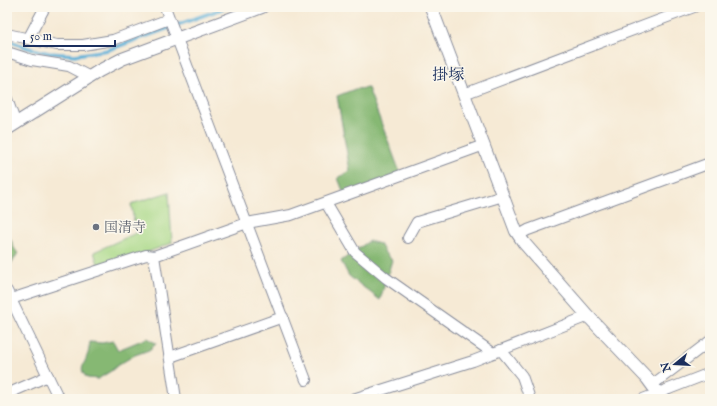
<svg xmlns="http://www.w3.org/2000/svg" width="717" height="406" font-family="'IM FELL English','Noto Serif JP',serif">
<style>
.green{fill:#a8d886;stroke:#628472}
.forest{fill:#86b873;stroke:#507468}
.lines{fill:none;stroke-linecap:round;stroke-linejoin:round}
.stream{stroke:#5db0d8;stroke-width:3.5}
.minor-casing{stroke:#888c9a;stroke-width:12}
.tertiary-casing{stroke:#888c9a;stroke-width:14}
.minor{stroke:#fff;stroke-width:10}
.tertiary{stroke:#fff;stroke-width:12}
.worship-dot{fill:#6b7280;stroke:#fbf7ec;stroke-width:1.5}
.labels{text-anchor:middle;stroke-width:3;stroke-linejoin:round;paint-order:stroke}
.worship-label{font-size:14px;fill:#5b616d;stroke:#fbf7ec;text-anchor:start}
.quarter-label{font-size:16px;fill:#1b2f5e;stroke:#fbf7ec}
</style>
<rect width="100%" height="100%" fill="#fbf7ec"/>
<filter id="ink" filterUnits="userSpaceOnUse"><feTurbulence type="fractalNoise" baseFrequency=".025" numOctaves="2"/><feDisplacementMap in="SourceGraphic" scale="8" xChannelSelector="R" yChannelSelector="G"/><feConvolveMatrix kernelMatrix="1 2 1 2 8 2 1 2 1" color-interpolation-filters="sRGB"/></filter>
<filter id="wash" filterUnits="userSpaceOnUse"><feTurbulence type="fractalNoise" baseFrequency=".012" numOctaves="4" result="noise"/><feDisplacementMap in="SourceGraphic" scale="16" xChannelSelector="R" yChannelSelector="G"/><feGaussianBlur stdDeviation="0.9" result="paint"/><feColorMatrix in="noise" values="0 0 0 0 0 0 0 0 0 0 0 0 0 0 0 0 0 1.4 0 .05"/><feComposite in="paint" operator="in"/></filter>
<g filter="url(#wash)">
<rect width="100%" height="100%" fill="#f6ead5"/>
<path class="green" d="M169 192 172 243 100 270 94 252 136 233 131 204Z"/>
<g class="forest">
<path d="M368 88 401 175 345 196 338 178 350 171 337 96 355 89Z"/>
<path d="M7 234C13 240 12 248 18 253L7 270Z"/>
<path d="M369 241 380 244 385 253 392 260 380 300 349 276 341 261Z"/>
<path d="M147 338 156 344 149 350 135 355 118 365 111 371 98 379 87 378C78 368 84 366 87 356 89 352 89 346 90 342L102 343 113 341 118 350Z"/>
</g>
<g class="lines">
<path class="stream" d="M7 40 28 48 49 53 75 55 108 50 227 7"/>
</g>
</g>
<g filter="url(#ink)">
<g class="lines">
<g class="minor-casing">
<g id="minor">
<path d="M165 7 306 380"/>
<path d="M7 34 57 45H83L113 40 169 19"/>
<path d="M28 39 45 7"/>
<path d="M7 52 32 60 69 66 90 77"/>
<path d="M464 94 694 7"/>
<path d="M7 99 16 124"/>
<path d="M326 203 355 252 386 278 493 353"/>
<path d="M519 235 528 230 710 163"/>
<path d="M408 238 417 222 503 196"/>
<path d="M7 291 59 399"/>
<path d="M11 299 146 255 154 256"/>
<path d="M501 350 522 376 530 399"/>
<path d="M170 357 283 317"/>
<path d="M652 385 710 341"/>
<path d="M7 394 48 376"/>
<path d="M176 399 154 256 247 223 291 215 484 145"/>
<path d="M353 399 473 361 588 316"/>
<path d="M643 399 710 373"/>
</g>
</g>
<g class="tertiary-casing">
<g id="tertiary">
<path d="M431 7 516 231 524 243 588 316 647 378 658 393 660 399"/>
<path d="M7 129 99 71 122 59 262 7"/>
</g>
</g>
<use href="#minor" class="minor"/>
<use href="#tertiary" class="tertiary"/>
</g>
</g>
<circle class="worship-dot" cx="96" cy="227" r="4"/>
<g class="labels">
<g class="worship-label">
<text x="104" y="232">国清寺</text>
</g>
<g class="quarter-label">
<text x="448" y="80">掛塚</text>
</g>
</g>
<rect width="717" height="406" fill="none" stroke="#fbf7ec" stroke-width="24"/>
<g transform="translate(675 364) rotate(252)" stroke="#fbf7ec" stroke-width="3" paint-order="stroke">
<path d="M0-3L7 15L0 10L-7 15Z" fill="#1b2f5e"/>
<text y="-6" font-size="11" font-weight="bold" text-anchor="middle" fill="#1b2f5e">N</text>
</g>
<path d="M24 40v6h91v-6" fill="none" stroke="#1b2f5e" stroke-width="2"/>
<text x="30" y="40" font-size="12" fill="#1b2f5e" stroke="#fbf7ec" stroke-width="3" paint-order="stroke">50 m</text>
</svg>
